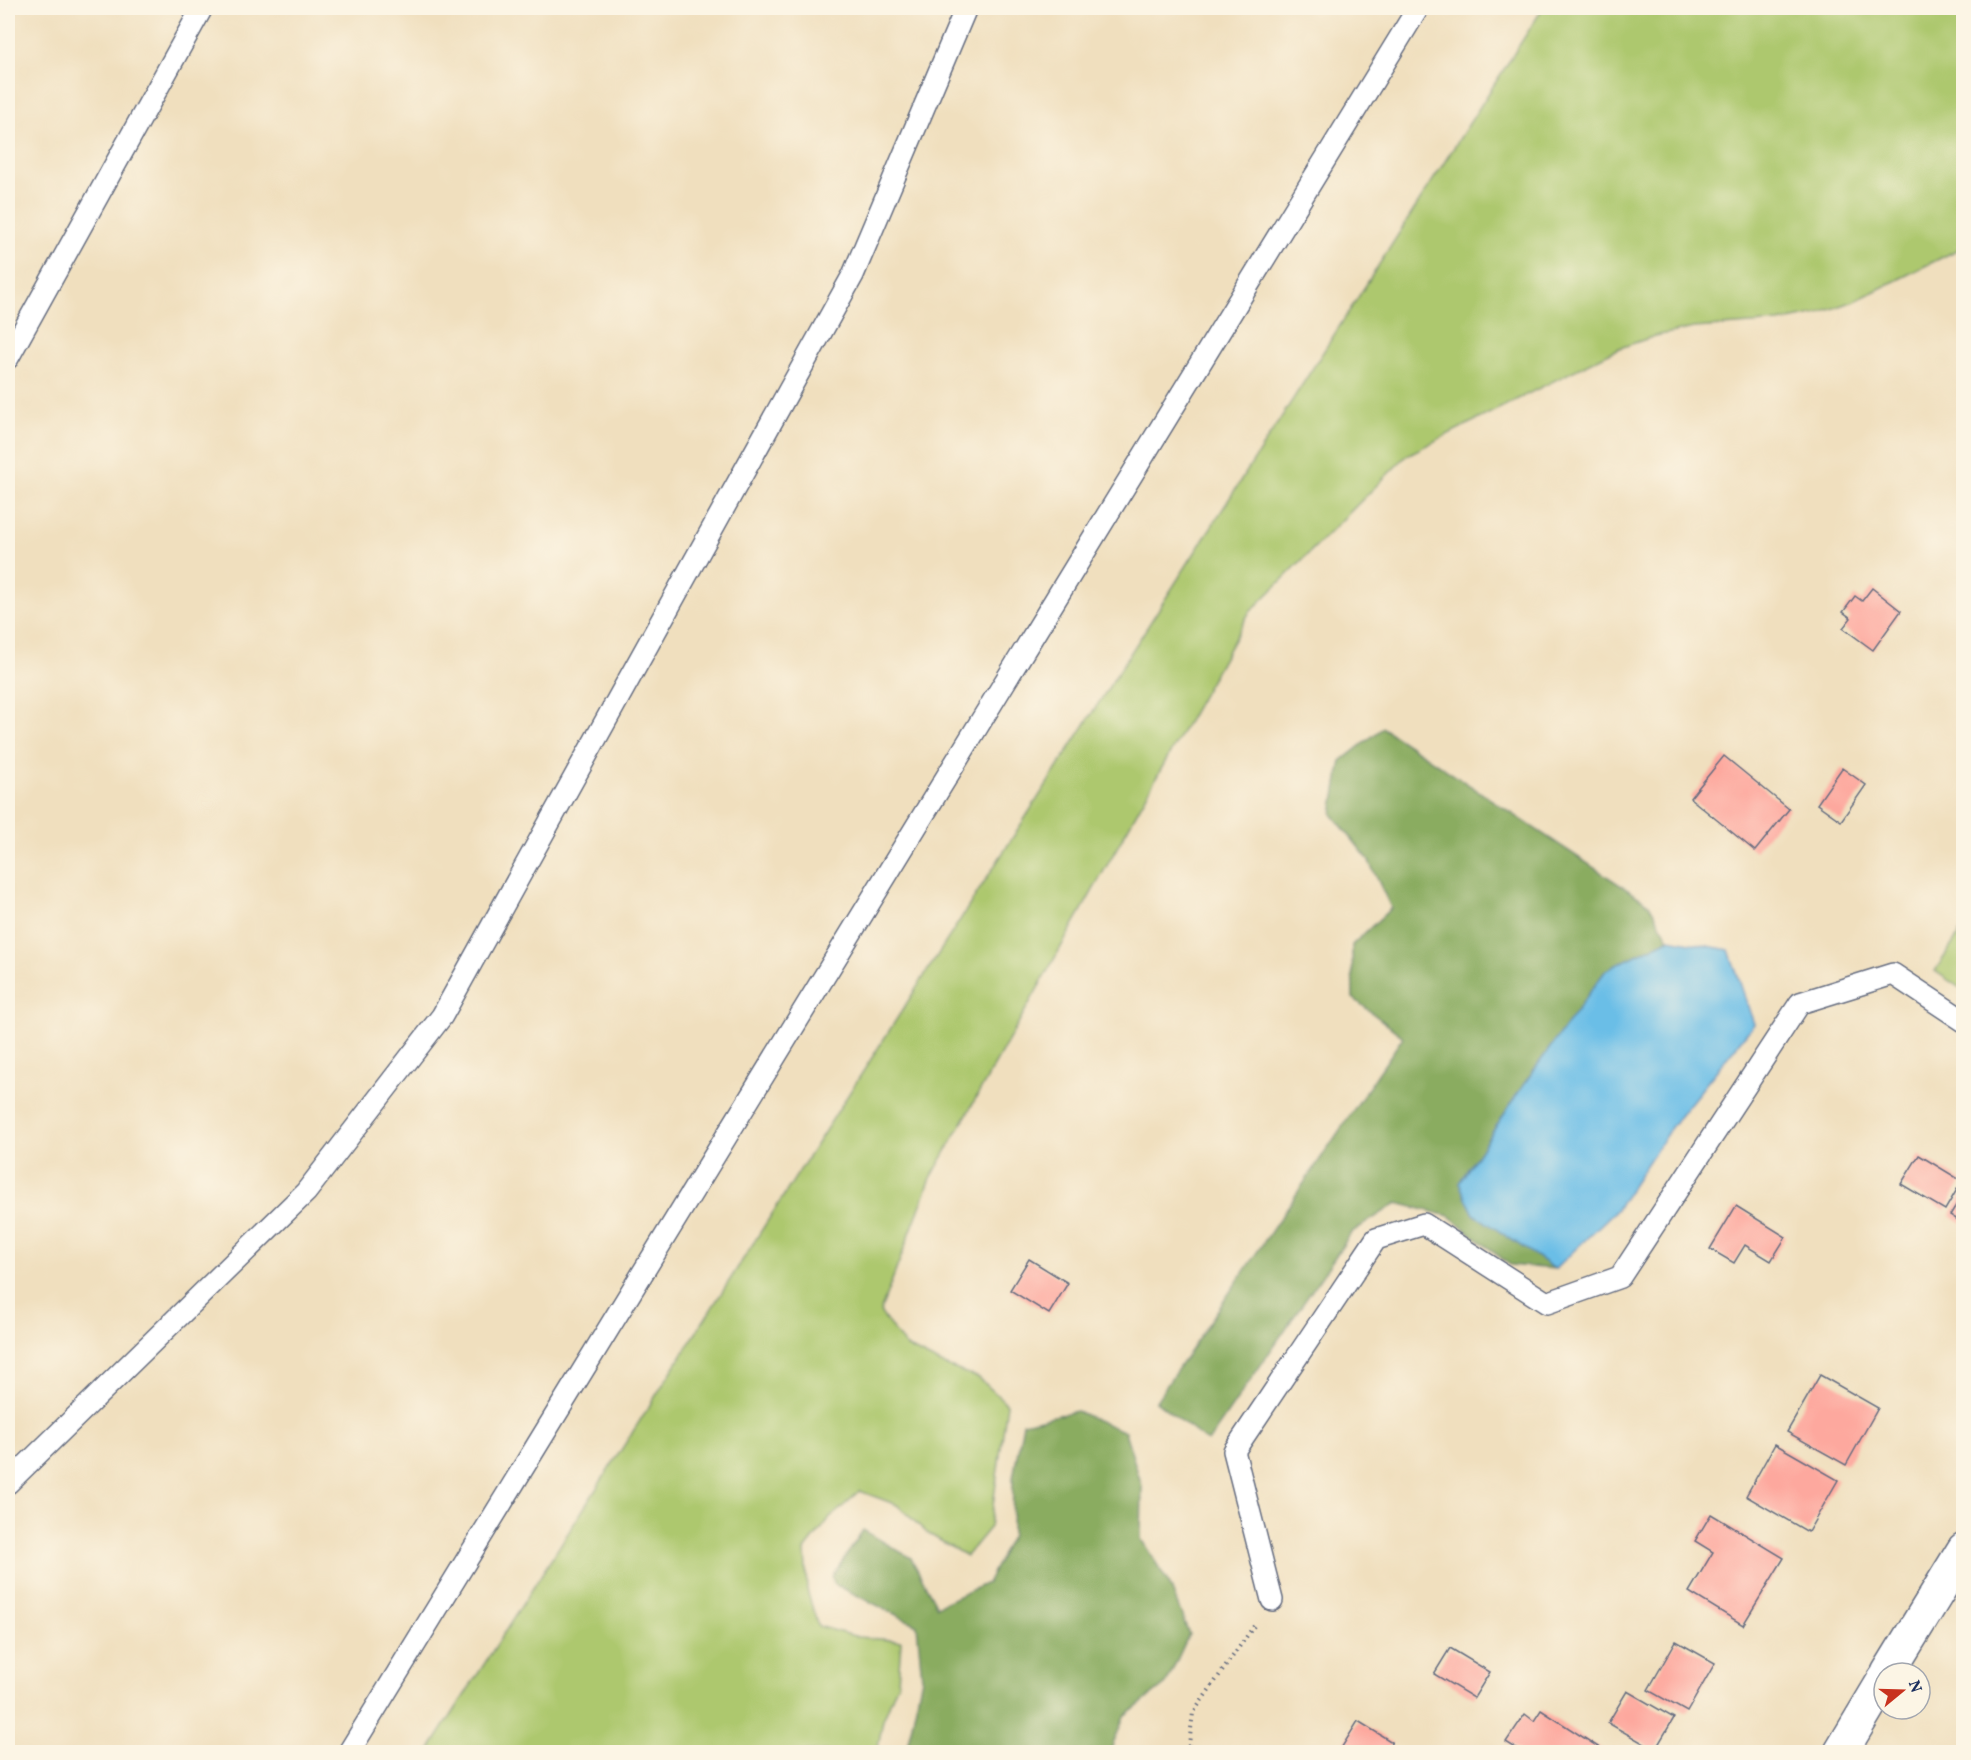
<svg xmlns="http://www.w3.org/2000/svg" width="1971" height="1760" font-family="Vollkorn,serif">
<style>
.green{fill:#adc86e;stroke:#647c66;stroke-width:1.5}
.forest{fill:#8aac61;stroke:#526e60;stroke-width:1.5}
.water{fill:#6bbee7;stroke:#4376a2;stroke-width:1.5}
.building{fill:#fda89e}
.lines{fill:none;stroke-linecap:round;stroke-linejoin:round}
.lane-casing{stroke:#666d80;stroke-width:24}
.secondary-casing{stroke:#666d80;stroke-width:36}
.path{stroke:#666d80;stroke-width:4;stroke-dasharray:1.5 4.5;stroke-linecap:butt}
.lane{stroke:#fff;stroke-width:21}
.secondary{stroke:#fff;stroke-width:33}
</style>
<rect width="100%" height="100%" fill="#fcf5e5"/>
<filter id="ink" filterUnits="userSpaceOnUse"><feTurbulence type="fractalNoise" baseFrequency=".0167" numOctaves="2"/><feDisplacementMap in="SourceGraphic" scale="12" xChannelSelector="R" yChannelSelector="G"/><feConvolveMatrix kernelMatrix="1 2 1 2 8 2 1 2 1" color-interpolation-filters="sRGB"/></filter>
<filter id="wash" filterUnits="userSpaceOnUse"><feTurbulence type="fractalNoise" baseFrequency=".008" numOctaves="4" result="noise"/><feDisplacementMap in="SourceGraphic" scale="24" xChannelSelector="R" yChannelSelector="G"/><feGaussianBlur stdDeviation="1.35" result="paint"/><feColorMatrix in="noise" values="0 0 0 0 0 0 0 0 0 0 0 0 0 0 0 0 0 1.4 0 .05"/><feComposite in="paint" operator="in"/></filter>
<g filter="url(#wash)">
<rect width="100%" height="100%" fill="#f0dfbe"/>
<g class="green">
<path d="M1543 8H1963V247L1857 300 1818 314 1779 322 1694 328 1655 336 1617 349 1407 455 1249 613 931 1178 880 1312 905 1346 941 1364 979 1378 1007 1404 990 1527 966 1556 927 1533 897 1505 860 1491 829 1519 805 1550 807 1590 818 1626 858 1637 901 1641 898 1683 883 1720 877 1752H428Z"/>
<path d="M1963 928V990L1935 971Z"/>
</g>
<g class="forest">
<path d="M1383 728 1649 904 1669 939 1606 970 1524 1084 1459 1183 1474 1214 1555 1269 1510 1265 1449 1216 1397 1203 1352 1232 1208 1442 1156 1401 1403 1037 1353 998 1352 945 1391 908 1368 859 1332 814 1341 761Z"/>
<path d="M1076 1411 1125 1432 1142 1486 1141 1539 1170 1585 1189 1634 1166 1684 1124 1717 1110 1752H906L922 1678 917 1625 834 1584 832 1577 863 1530 911 1558 937 1606 987 1583 1012 1535 1013 1478 1023 1423Z"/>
</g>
<path class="water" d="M1669 939 1729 950 1754 1024 1672 1126 1617 1209 1555 1269 1474 1214 1459 1183 1524 1084 1606 970Z"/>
<g id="blocks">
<g class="building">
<path d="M1872 588 1901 611 1873 650 1843 628 1851 618 1843 612 1855 596 1862 601Z"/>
<path d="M1724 756 1789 809 1755 851 1690 798Z"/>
<path d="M1842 768 1866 785 1841 821 1817 804Z"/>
<path d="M1919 1155 1962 1181 1945 1210 1901 1184Z"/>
<path d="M1964 1192V1224L1950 1215Z"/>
<path d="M1736 1206 1786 1237 1771 1261 1745 1245 1734 1263 1710 1249Z"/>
<path d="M1029 1259 1068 1283 1049 1314 1010 1290Z"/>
<path d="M1820 1375 1878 1408 1846 1465 1787 1432Z"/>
<path d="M1775 1444 1838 1480 1808 1532 1746 1496Z"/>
<path d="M1711 1514 1784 1558 1743 1625 1689 1592 1713 1552 1695 1541Z"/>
<path d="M1676 1641 1715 1663 1687 1712 1648 1690Z"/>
<path d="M1450 1648 1490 1672 1474 1698 1434 1674Z"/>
<path d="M1627 1691 1674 1718 1655 1750 1608 1723Z"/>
<path d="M1541 1710 1606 1752H1522L1506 1742 1525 1714 1534 1721Z"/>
<path d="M1358 1721 1392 1742 1385 1752H1344L1340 1750Z"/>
</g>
</g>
</g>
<g filter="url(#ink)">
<use href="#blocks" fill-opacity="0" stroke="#666d80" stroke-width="1.5"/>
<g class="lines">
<g class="lane-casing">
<g id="lane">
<path d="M8 358 202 8"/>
<path d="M8 1483 306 1192 442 1016 853 275 966 8"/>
<path d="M1272 1600 1234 1451 1376 1239 1424 1224 1547 1303 1620 1277 1800 1003 1893 974 1964 1021"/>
<path d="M349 1752 1418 8"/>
</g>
</g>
<g class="secondary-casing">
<g id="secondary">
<path d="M1888 1673 1964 1549"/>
<path d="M1841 1752 1884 1680"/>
</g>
</g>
<path class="path" d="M1188 1752 1193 1713 1256 1623"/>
<use href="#lane" class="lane"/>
<use href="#secondary" class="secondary"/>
</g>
</g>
<rect width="1971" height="1760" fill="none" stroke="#fcf5e5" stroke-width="30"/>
<g transform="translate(1902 1691) rotate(71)"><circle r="28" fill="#fcf5e5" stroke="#a2a6af" stroke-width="1.5"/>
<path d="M0-4.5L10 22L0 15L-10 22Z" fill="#c8321e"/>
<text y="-9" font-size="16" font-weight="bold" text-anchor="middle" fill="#1b2f5e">N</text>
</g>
</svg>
